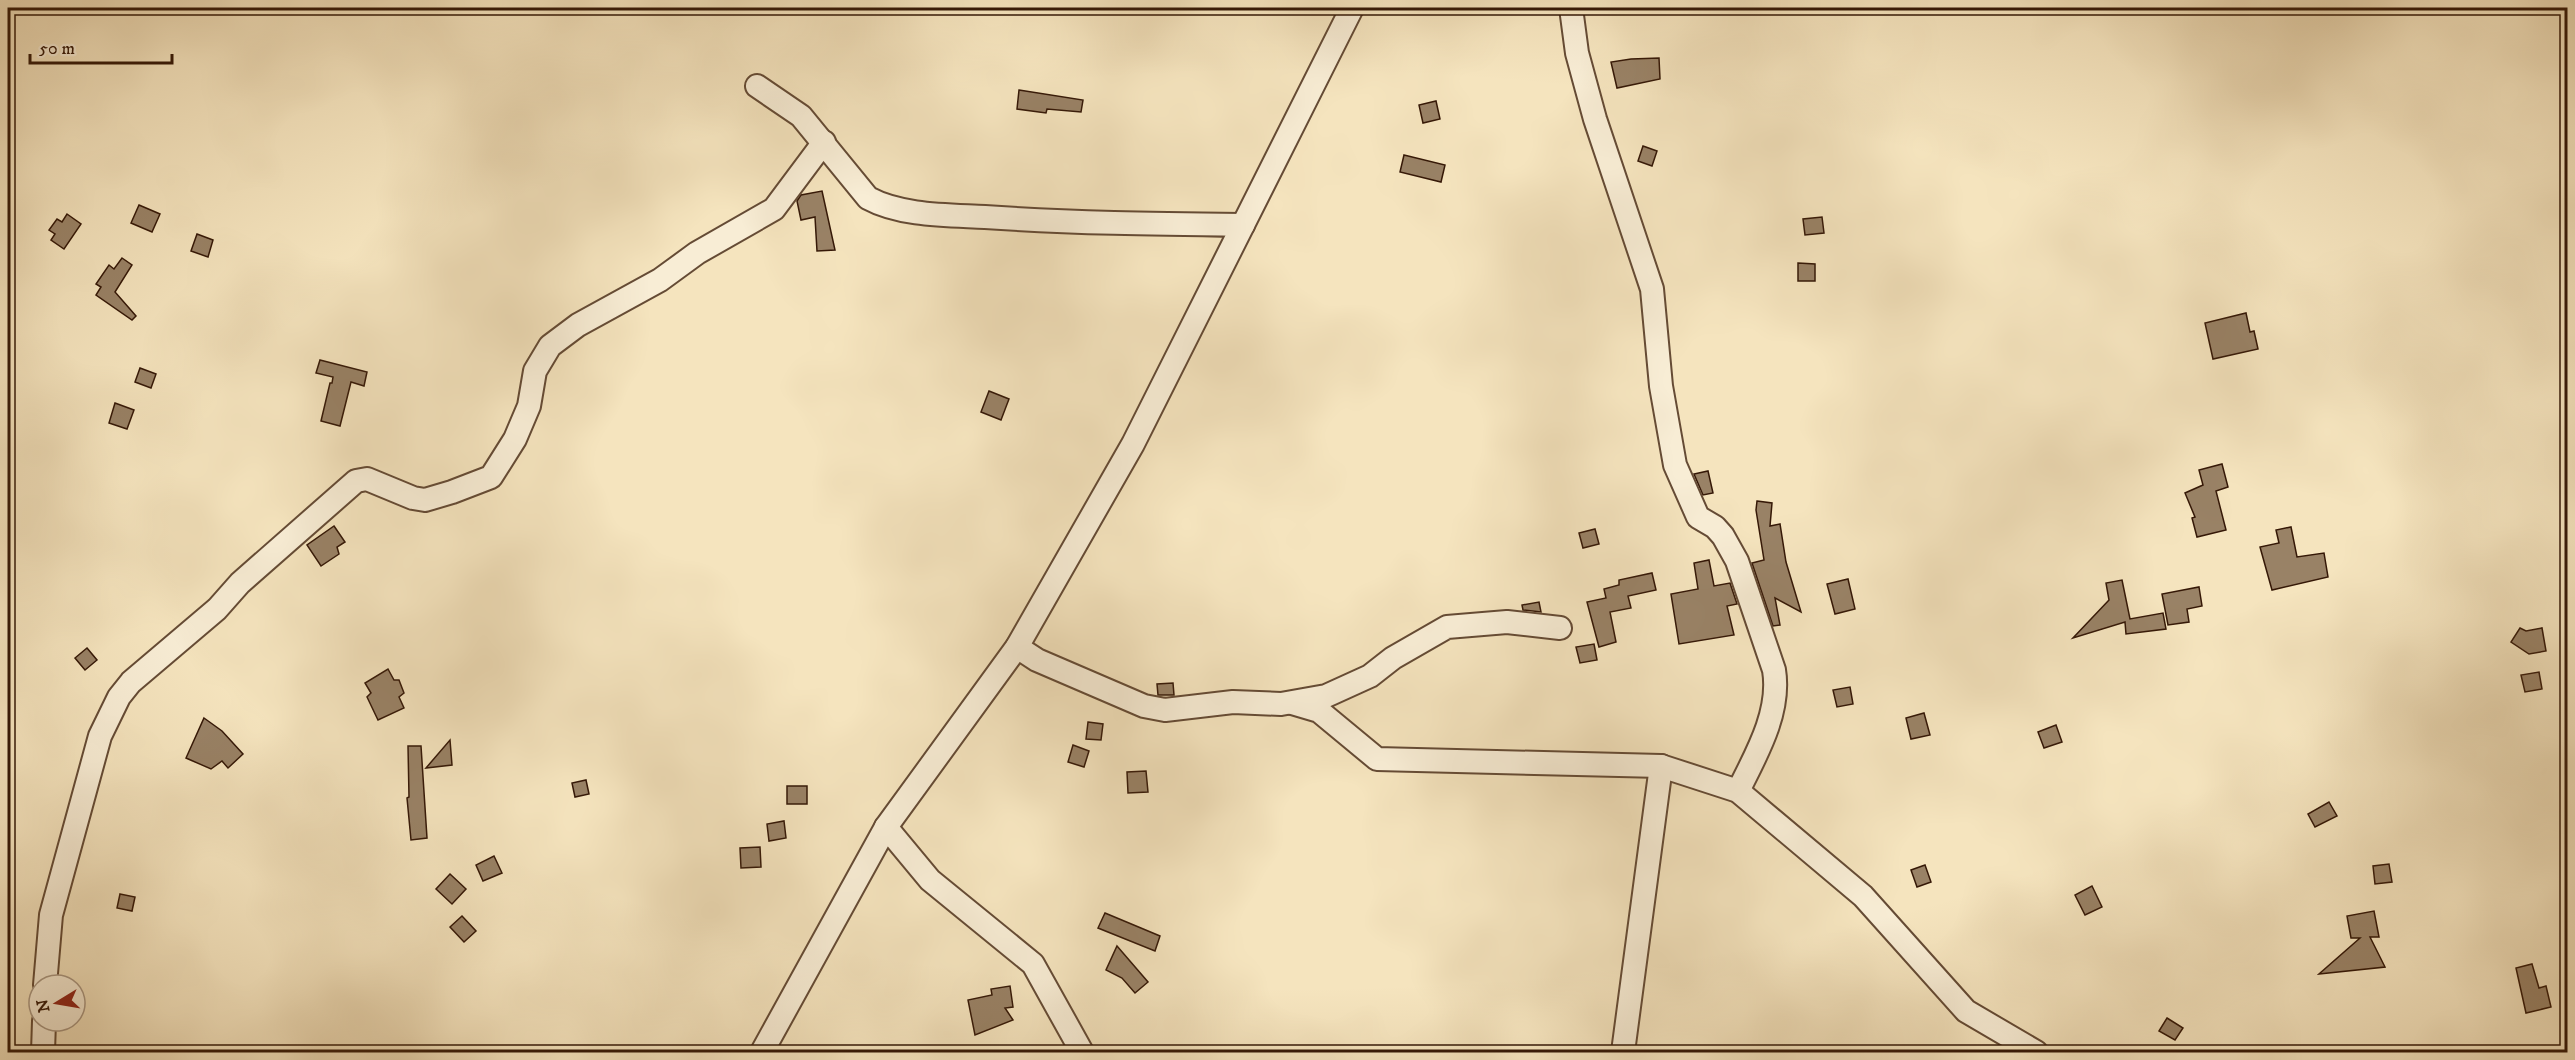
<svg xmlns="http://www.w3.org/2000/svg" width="2575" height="1060" font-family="'IM FELL DW Pica',serif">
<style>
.building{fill:#998266;stroke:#351807;stroke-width:1.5}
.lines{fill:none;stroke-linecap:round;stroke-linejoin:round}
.street-casing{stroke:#654b35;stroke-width:26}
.street{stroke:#f8edd5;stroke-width:22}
</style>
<rect width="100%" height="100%" fill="#f5e4be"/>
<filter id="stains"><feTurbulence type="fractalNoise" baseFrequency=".00333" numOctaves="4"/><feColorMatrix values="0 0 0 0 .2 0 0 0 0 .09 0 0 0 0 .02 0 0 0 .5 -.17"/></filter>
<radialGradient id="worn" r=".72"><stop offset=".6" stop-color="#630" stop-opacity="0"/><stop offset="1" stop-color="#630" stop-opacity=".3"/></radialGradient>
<g class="building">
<path d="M1659 58 1660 79 1617 88 1611 62 1631 59Z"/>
<path d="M1019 90 1083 100 1081 112 1047 109 1046 113 1017 109Z"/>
<path d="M1436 101 1440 119 1423 123 1419 105Z"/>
<path d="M1643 146 1657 151 1652 166 1638 161Z"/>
<path d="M1404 155 1445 165 1441 182 1400 172Z"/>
<path d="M822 191 835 250 817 251 815 217 801 220 797 201 801 195Z"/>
<path d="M139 205 160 214 152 232 131 223Z"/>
<path d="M67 214 81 224 64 249 51 240 55 234 49 230 57 219 62 222Z"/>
<path d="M1822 217 1824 233 1805 235 1803 219Z"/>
<path d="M197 234 213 240 208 257 191 251Z"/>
<path d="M122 258 132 265 115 292 136 316 132 320 96 295 101 287 96 284 109 265 114 269Z"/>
<path d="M1798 263 1815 264V281H1798Z"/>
<path d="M2246 313 2250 332 2254 331 2258 349 2213 359 2205 323Z"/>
<path d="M320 360 367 372 364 386 351 382 340 426 321 421 330 383H332L333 377 316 373Z"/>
<path d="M140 368 156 374 151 388 135 382Z"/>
<path d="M989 391 1009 399 1001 420 981 412Z"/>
<path d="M115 403 134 410 127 429 109 423Z"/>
<path d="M2222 464 2228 487 2216 491 2226 530 2197 537 2192 518 2195 517 2185 493 2203 485 2199 470Z"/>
<path d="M1708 471 1713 493 1703 495 1694 474Z"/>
<path d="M1757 501 1772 503 1770 526 1780 524 1786 562 1801 612 1775 598 1780 625 1773 626 1752 563 1764 560 1756 510Z"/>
<path d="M334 526 345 542 337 547 339 554 321 566 307 545Z"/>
<path d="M2291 527 2297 557 2324 553 2328 577 2272 590 2260 547 2279 543 2276 530Z"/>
<path d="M1595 529 1599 544 1583 548 1579 533Z"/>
<path d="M1709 560 1714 586 1730 583 1737 604 1727 606 1734 635 1679 644 1671 594 1698 589 1694 563Z"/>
<path d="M1652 573 1656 590 1628 596 1631 608 1610 612 1616 642 1599 647 1587 602 1606 598 1604 589 1619 585V580Z"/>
<path d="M1848 579 1855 609 1835 614 1827 584Z"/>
<path d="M2122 580 2130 619 2163 613 2166 629 2126 634 2125 622 2073 638 2109 600 2106 583Z"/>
<path d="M2199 587 2202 606 2187 609 2189 622 2168 625 2162 594Z"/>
<path d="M1539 602 1541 612 1523 610 1522 605Z"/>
<path d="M2520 628 2526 631 2542 628 2546 651 2529 654 2511 642Z"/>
<path d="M1594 644 1597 660 1580 663 1576 647Z"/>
<path d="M87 648 97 660 85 670 75 658Z"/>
<path d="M388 669 394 680H399L404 693 399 697 404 708 378 720 367 697 371 693 365 683Z"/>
<path d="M2539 672 2542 689 2525 692 2521 675Z"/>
<path d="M1173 683 1174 695H1158L1157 684Z"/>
<path d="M1850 687 1853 704 1837 707 1833 690Z"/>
<path d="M1924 713 1930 735 1911 739 1906 718Z"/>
<path d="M204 718 222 731 243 754 228 768 222 761 211 769 186 758Z"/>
<path d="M1088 722 1103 724 1101 740 1086 739Z"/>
<path d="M2056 725 2062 742 2044 748 2038 732Z"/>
<path d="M450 740 452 765 426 768Z"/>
<path d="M1073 745 1089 751 1084 767 1068 762Z"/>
<path d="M408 746H421L427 838 411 840 407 798 409 797Z"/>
<path d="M1146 771 1148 792 1128 793 1127 772Z"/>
<path d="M586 780 589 794 575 797 572 783Z"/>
<rect x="787" y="786" width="20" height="18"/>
<path d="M2329 802 2337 816 2315 827 2308 814Z"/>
<path d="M784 821 786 838 769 841 767 824Z"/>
<path d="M760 847 761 867 741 868 740 848Z"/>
<path d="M494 856 502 873 483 881 476 865Z"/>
<path d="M2389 864 2392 882 2375 884 2373 866Z"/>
<path d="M1925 865 1931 882 1917 887 1911 870Z"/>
<path d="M450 874 466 889 452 904 436 889Z"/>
<path d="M2092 886 2102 907 2085 915 2075 895Z"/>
<path d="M120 894 135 897 132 911 117 908Z"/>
<path d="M2374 911 2379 937H2370L2385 967 2319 974 2360 938H2351L2347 916Z"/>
<path d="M1105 913 1160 936 1155 951 1098 928Z"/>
<path d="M462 916 476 931 464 942 450 927Z"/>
<path d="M1117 946 1148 982 1135 993 1122 978 1106 970Z"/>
<path d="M2532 964 2539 988 2546 986 2551 1007 2526 1013 2516 968Z"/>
<path d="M1010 986 1013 1007 1005 1008 1013 1020 975 1035 968 1000 992 995 991 989Z"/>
<path d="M2167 1018 2183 1028 2175 1040 2159 1031Z"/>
</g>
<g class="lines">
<g class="street-casing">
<g id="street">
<path d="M1571 8 1577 53 1595 119 1652 289 1661 386 1675 465 1698 517 1715 527 1723 536 1737 561 1774 670C1781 712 1756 755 1738 791"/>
<path d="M757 86 801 116 868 198C901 216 948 215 985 217 1071 223 1157 224 1243 225"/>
<path d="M1017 647 1037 660 1144 706 1165 710 1233 702 1281 704 1326 696 1370 676 1393 658 1447 627 1507 622 1560 628"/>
<path d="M1292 703 1319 711 1377 759 1661 766 1738 791 1863 896 1966 1011 2036 1052"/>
<path d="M886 827 930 880 1033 964 1082 1052"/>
<path d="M45 985 51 915 100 736 119 697 131 682 217 609 240 583 356 481 367 479 413 498 425 500 452 492 491 477 515 439 529 406 535 371 550 346 578 325 660 280 697 253 774 209 824 142"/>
<path d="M43 1052 44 1021"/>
<path d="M762 1052 886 827 1017 647 1133 444 1352 8"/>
<path d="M1623 1052 1661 766"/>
</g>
</g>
<use href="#street" class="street"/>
</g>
<rect width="2575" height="1060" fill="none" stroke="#f5e4be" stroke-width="30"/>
<rect x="9" y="9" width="2557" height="1042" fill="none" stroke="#351807" stroke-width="3"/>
<rect x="15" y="15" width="2545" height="1030" fill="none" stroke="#351807" stroke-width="1.5"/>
<g transform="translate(57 1003) rotate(259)"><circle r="28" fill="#f8edd5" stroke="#aa9883" stroke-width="1.5"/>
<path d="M0-4.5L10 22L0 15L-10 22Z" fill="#8f2418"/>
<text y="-9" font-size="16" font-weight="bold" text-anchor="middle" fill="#351807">N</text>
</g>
<path d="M30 54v9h142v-9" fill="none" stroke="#351807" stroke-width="3"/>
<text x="39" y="54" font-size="18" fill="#351807" stroke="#f8edd5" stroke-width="4.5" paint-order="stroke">50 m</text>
<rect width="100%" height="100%" filter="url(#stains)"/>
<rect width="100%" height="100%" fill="url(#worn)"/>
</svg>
